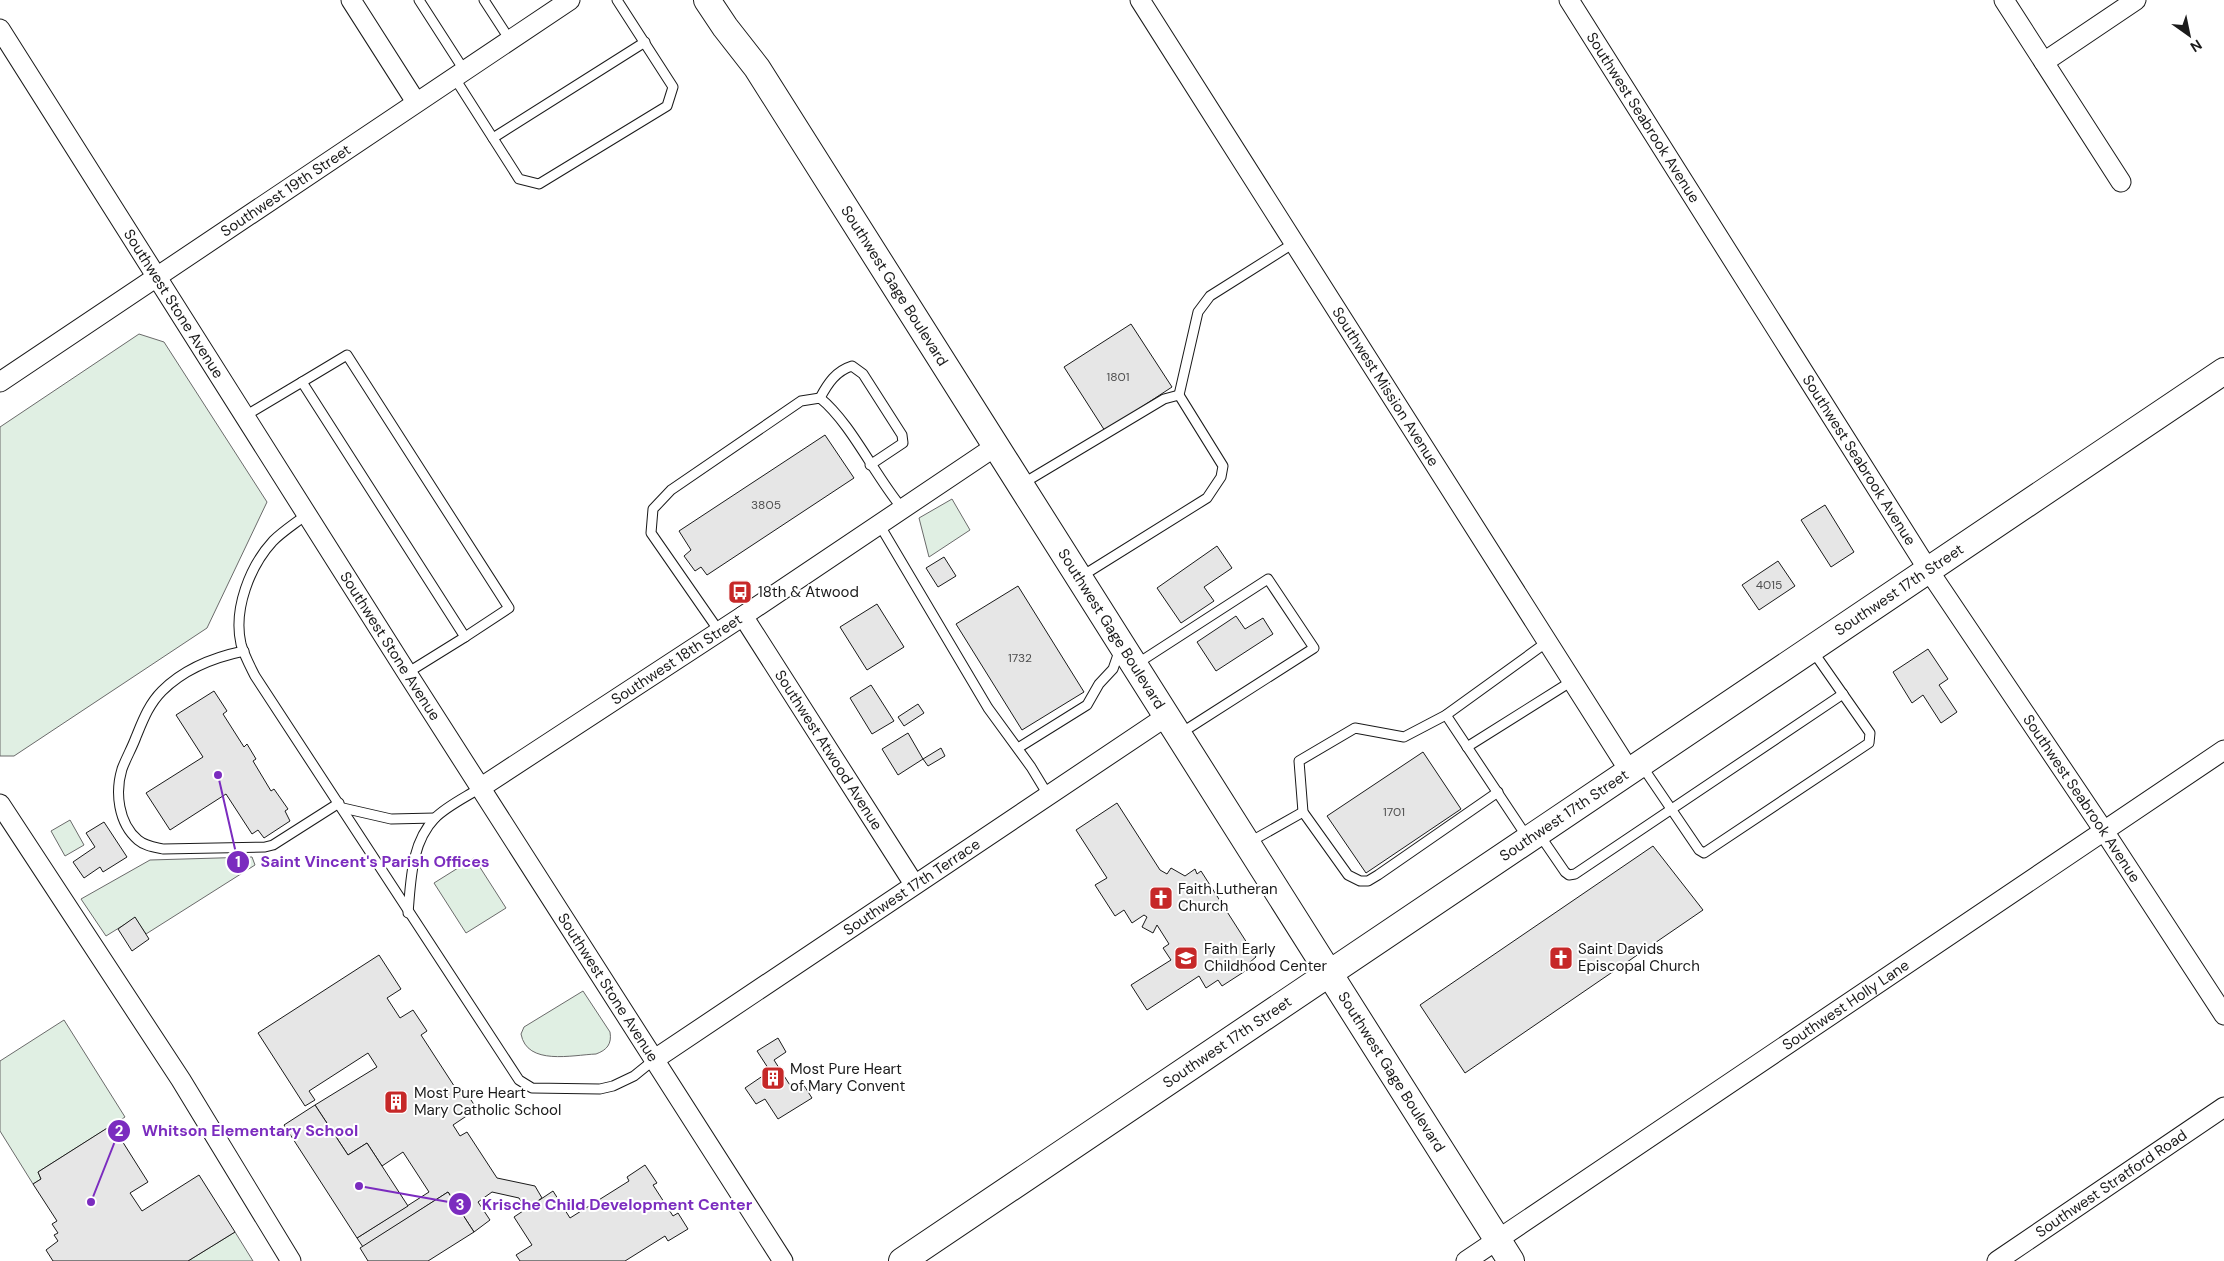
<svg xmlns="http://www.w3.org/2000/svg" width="2224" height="1261" font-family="'DM Sans',sans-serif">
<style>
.green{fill:#e0efe3;stroke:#6a6a6a}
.building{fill:#e6e6e6;stroke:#1a1a1a}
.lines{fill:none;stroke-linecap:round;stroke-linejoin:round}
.lane-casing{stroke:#1a1a1a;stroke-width:11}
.street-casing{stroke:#1a1a1a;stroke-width:21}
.secondary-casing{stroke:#1a1a1a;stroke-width:28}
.lane{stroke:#fff;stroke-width:9}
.street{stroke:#fff;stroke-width:19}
.secondary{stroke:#fff;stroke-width:26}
.labels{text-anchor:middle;stroke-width:4;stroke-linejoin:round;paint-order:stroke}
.number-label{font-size:12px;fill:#4d4d4d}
.street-label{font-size:15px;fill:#1a1a1a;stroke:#fff}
.poi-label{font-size:15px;fill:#1a1a1a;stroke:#fff;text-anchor:start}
.leader{fill:none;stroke:#7b2cbf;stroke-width:2}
.callout-dot{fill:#7b2cbf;stroke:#fff;stroke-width:2}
.mark-label{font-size:15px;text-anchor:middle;font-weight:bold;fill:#fff}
.callout-label{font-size:16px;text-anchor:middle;font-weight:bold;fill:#7b2cbf;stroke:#fff;stroke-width:4;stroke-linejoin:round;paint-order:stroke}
</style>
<rect width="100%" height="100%" fill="#fff"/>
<g class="green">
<path d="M139 334 164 342 267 502 207 628 14 756H0V427Z"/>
<path d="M952 499 970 530 929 557 919 518Z"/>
<path d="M70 820 84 845 65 856 51 831Z"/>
<path d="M252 857 255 865 146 934 135 918 106 936 81 899 150 860Z"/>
<path d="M474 858 506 908 466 933 434 883Z"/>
<path d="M583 991 610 1032C612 1044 607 1050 596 1054 572 1055 527 1066 521 1034L524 1027Z"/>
<path d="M64 1020 125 1117 38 1172 41 1179 33 1184 0 1131V1061Z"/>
<path d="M235 1232 253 1261H188Z"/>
</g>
<g class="building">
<path d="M1131 324 1172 387 1105 431 1064 367Z"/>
<path d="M825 435 854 478 707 575 701 567 695 571 684 556 691 550 679 531Z"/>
<path d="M1825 505 1854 552 1831 567 1801 520Z"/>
<path d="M1217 546 1232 568 1204 587 1214 601 1181 623 1157 588Z"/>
<path d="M944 557 956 576 938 587 926 568Z"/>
<path d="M1778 561 1795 586 1759 610 1742 585Z"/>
<path d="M1018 586 1084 692 1022 730 956 624Z"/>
<path d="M877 604 904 647 867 670 840 627Z"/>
<path d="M1236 616 1245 629 1263 618 1273 634 1216 671 1197 642Z"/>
<path d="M1928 649 1948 679 1939 685 1957 712 1941 723 1923 695 1912 703 1893 672Z"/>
<path d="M871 685 894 721 872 734 850 698Z"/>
<path d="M214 691 227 711 223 714 244 747 247 744 256 759 253 761 271 791 274 789 288 809 285 811 290 821 264 838 258 830 252 834 226 794 170 830 146 793 203 757 176 715Z"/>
<path d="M918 704 924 713 904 726 898 717Z"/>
<path d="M908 733 923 759 898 775 882 749Z"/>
<path d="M941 748 945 756 928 766 923 759Z"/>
<path d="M1423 752 1461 809 1366 873 1327 816Z"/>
<path d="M1117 803 1160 870 1167 874 1171 868 1185 876 1195 869 1197 874 1201 871 1256 957 1250 962 1253 966 1222 986 1218 980 1206 988 1199 976 1147 1010 1131 985 1171 960 1163 948 1169 944 1157 925 1153 933 1142 927 1147 917 1144 915 1132 923 1124 910 1115 916 1095 885 1107 878 1076 830Z"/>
<path d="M104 822 127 857 103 872 100 867 84 878 73 862 95 847 86 833Z"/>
<path d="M1653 846 1703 910 1465 1073 1420 1005Z"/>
<path d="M135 917 149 939 132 951 118 929Z"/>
<path d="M379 955 401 989 387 998 400 1018 413 1010 427 1031 421 1035 460 1095 465 1091 477 1109 453 1125 460 1136 467 1132 497 1178 535 1186 542 1198 526 1209 519 1198 492 1192 478 1202 490 1220 474 1232 448 1192 363 1247 357 1238 429 1192 403 1152 382 1166 367 1143 348 1155 315 1105 377 1067 368 1053 309 1091 315 1100 305 1106 258 1033Z"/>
<path d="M778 1038 786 1052 774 1060 793 1090 803 1084 812 1098 778 1119 765 1099 756 1104 745 1088 770 1071 757 1051Z"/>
<path d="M315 1105 348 1155 367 1143 408 1206 357 1238 284 1125Z"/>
<path d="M112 1125 148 1182 130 1193 142 1211 199 1175 235 1232 188 1261H53L46 1250 58 1241 54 1235 58 1233 52 1224 57 1221 33 1184 41 1179 38 1172Z"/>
<path d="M645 1165 657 1183 653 1185 673 1216 678 1213 688 1229 668 1241 665 1236 625 1261H520L516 1255 532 1245 514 1217 553 1191 570 1218 629 1181 627 1177Z"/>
<path d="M448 1192 474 1232 428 1261H368L360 1248Z"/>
</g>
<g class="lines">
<g class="lane-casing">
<g id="lane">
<path d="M419 0 464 70"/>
<path d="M484 0 510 40"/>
<path d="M454 77 519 179 539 184 667 106 673 87 617 0"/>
<path d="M493 138 645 42"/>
<path d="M302 382 347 355 509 608 465 637"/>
<path d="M1179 395 1198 312 1210 296 1294 243"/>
<path d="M820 398C828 383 836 371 852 366L863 374 902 435 903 443 870 465"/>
<path d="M245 416 302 382 465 637 407 673"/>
<path d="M1022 484 1164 399 1179 395 1223 466 1221 477 1207 498 1082 576"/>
<path d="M307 514C296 523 283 531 273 541 250 566 233 609 241 644 244 655 250 666 255 676L519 1080 532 1088 600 1089 613 1086 634 1076 655 1059"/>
<path d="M879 524 988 708 1031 767 1048 795"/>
<path d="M719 631 651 533 653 509 671 490 801 401 820 398C851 423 875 476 902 508"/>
<path d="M244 651C215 657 184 669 162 691 149 704 143 720 136 737 132 748 126 758 122 769 115 792 118 823 138 840 145 846 154 847 163 849L265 847 273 845 339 803"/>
<path d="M1135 665 1268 579 1314 648 1181 733"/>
<path d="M1446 715 1527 837"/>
<path d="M1467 747 1572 681"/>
<path d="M1018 748 1087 705 1099 684 1113 669 1120 649"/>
<path d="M1642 766 1699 850 1704 853 1869 743 1870 733 1812 650"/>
<path d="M1498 792 1378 875 1368 881H1360L1348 875 1303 812 1299 761 1355 728 1404 737 1446 715 1547 642"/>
<path d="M343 808 391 819 435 818"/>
<path d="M1539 834 1565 872 1569 875 1575 874 1843 694"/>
<path d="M1248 843 1303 812"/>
<path d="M408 913C411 880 411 843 435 818 447 806 466 797 480 788"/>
</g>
</g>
<g class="street-casing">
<g id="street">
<path d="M351 0 416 102"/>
<path id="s1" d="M1140 0 1630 772"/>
<path id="s2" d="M1569 0 1929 571 2104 831 2224 1015"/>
<path d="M2004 0 2121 182"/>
<path id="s3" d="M0 29 407 673 783 1261"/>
<path d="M2044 62 2136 0"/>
<path id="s4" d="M0 382 570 0"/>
<path id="s5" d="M743 616 914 884"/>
<path id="s6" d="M480 788 743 616 996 446"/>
<path d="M0 804 181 1080 291 1261"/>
<path id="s7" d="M655 1059 1167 716"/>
<path id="s8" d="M1466 1261 2224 750"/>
<path id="s9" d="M1997 1261 2224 1107"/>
</g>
</g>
<g class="secondary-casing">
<g id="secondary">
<path id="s10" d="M707 0 725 27 757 68 1511 1261"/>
<path id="s11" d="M902 1261 2224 371"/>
</g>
</g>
<use href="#lane" class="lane"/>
<use href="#street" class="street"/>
<use href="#secondary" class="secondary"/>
</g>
<defs>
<g id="bus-square" transform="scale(1.25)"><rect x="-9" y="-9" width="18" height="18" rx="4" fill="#c62828" stroke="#fff"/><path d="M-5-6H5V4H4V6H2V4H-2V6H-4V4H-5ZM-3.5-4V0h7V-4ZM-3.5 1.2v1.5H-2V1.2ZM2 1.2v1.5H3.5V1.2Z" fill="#fff"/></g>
<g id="church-square" transform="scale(1.25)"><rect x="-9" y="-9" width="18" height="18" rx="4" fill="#c62828" stroke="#fff"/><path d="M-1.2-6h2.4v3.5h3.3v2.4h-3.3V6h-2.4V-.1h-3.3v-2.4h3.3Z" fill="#fff"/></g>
<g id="school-square" transform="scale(1.25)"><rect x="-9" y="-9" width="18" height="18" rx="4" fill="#c62828" stroke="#fff"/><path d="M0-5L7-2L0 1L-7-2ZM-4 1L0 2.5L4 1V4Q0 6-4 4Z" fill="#fff"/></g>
<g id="building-square" transform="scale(1.25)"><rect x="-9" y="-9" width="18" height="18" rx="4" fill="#c62828" stroke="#fff"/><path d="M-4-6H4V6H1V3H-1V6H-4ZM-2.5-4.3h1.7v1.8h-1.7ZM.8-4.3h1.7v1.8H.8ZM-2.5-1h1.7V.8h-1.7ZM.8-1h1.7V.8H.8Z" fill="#fff"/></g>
</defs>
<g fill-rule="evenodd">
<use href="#bus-square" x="740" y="592"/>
<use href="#church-square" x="1161" y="898"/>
<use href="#school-square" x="1186" y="958"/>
<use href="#church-square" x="1561" y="958"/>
<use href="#building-square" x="773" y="1078"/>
<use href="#building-square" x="396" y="1102"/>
</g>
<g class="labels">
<g class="number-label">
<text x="1118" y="381">1801</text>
<text x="766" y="509">3805</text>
<text x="1769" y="589">4015</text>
<text x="1020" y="662">1732</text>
<text x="1394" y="816">1701</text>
</g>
<g class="street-label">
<text dy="5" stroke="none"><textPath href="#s2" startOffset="139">Southwest Seabrook Avenue</textPath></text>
<text dy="5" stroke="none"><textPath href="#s4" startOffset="344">Southwest 19th Street</textPath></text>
<text dy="5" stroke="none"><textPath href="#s10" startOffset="342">Southwest Gage Boulevard</textPath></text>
<text dy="5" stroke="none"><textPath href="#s3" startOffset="325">Southwest Stone Avenue</textPath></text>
<text dy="5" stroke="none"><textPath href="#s1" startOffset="458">Southwest Mission Avenue</textPath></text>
<text dy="5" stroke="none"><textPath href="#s2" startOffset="544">Southwest Seabrook Avenue</textPath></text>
<text dy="5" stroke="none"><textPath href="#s11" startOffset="1202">Southwest 17th Street</textPath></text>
<text dy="5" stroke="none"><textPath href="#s10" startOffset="748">Southwest Gage Boulevard</textPath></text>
<text dy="5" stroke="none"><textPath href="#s3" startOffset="730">Southwest Stone Avenue</textPath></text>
<text dy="5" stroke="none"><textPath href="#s6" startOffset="235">Southwest 18th Street</textPath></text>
<text dy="5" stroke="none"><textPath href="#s5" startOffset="159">Southwest Atwood Avenue</textPath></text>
<text dy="5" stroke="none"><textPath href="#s2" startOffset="949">Southwest Seabrook Avenue</textPath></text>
<text dy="5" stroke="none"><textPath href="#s11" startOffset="798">Southwest 17th Street</textPath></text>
<text dy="5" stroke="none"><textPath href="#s7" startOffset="309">Southwest 17th Terrace</textPath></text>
<text dy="5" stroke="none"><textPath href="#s3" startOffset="1135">Southwest Stone Avenue</textPath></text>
<text dy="5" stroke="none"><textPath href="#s8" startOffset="458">Southwest Holly Lane</textPath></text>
<text dy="5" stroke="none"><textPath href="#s11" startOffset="392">Southwest 17th Street</textPath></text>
<text dy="5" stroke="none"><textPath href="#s10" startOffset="1272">Southwest Gage Boulevard</textPath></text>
<text dy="5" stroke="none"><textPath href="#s9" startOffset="138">Southwest Stratford Road</textPath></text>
</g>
<g class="poi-label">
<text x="758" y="597">18th &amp; Atwood</text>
<text x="1178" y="894">Faith Lutheran<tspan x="1178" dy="17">Church</tspan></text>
<text x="1204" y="954">Faith Early<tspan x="1204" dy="17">Childhood Center</tspan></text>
<text x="1578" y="954">Saint Davids<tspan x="1578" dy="17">Episcopal Church</tspan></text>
<text x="790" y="1074">Most Pure Heart<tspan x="790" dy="17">of Mary Convent</tspan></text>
<text x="414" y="1098">Most Pure Heart<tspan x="414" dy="17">Mary Catholic School</tspan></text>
</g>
</g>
<path class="leader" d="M218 775L238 862M91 1202L119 1131M359 1186L460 1204"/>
<g class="callout-dot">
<circle cx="218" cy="775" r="5"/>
<circle cx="91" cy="1202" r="5"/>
<circle cx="359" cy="1186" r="5"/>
<circle cx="238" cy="862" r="12"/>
<circle cx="119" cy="1131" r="12"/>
<circle cx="460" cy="1204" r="12"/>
</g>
<g class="mark-label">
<text x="238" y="867">1</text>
<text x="119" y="1136">2</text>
<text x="460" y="1210">3</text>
</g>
<g class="callout-label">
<text x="375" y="867">Saint Vincent's Parish Offices</text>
<text x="250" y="1136">Whitson Elementary School</text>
<text x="617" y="1210">Krische Child Development Center</text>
</g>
<g transform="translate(2189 35) rotate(147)" stroke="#ffffff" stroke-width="4" paint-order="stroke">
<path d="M0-4L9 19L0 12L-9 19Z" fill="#1a1a1a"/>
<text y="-8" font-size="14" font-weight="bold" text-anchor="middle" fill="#1a1a1a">N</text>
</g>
</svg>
